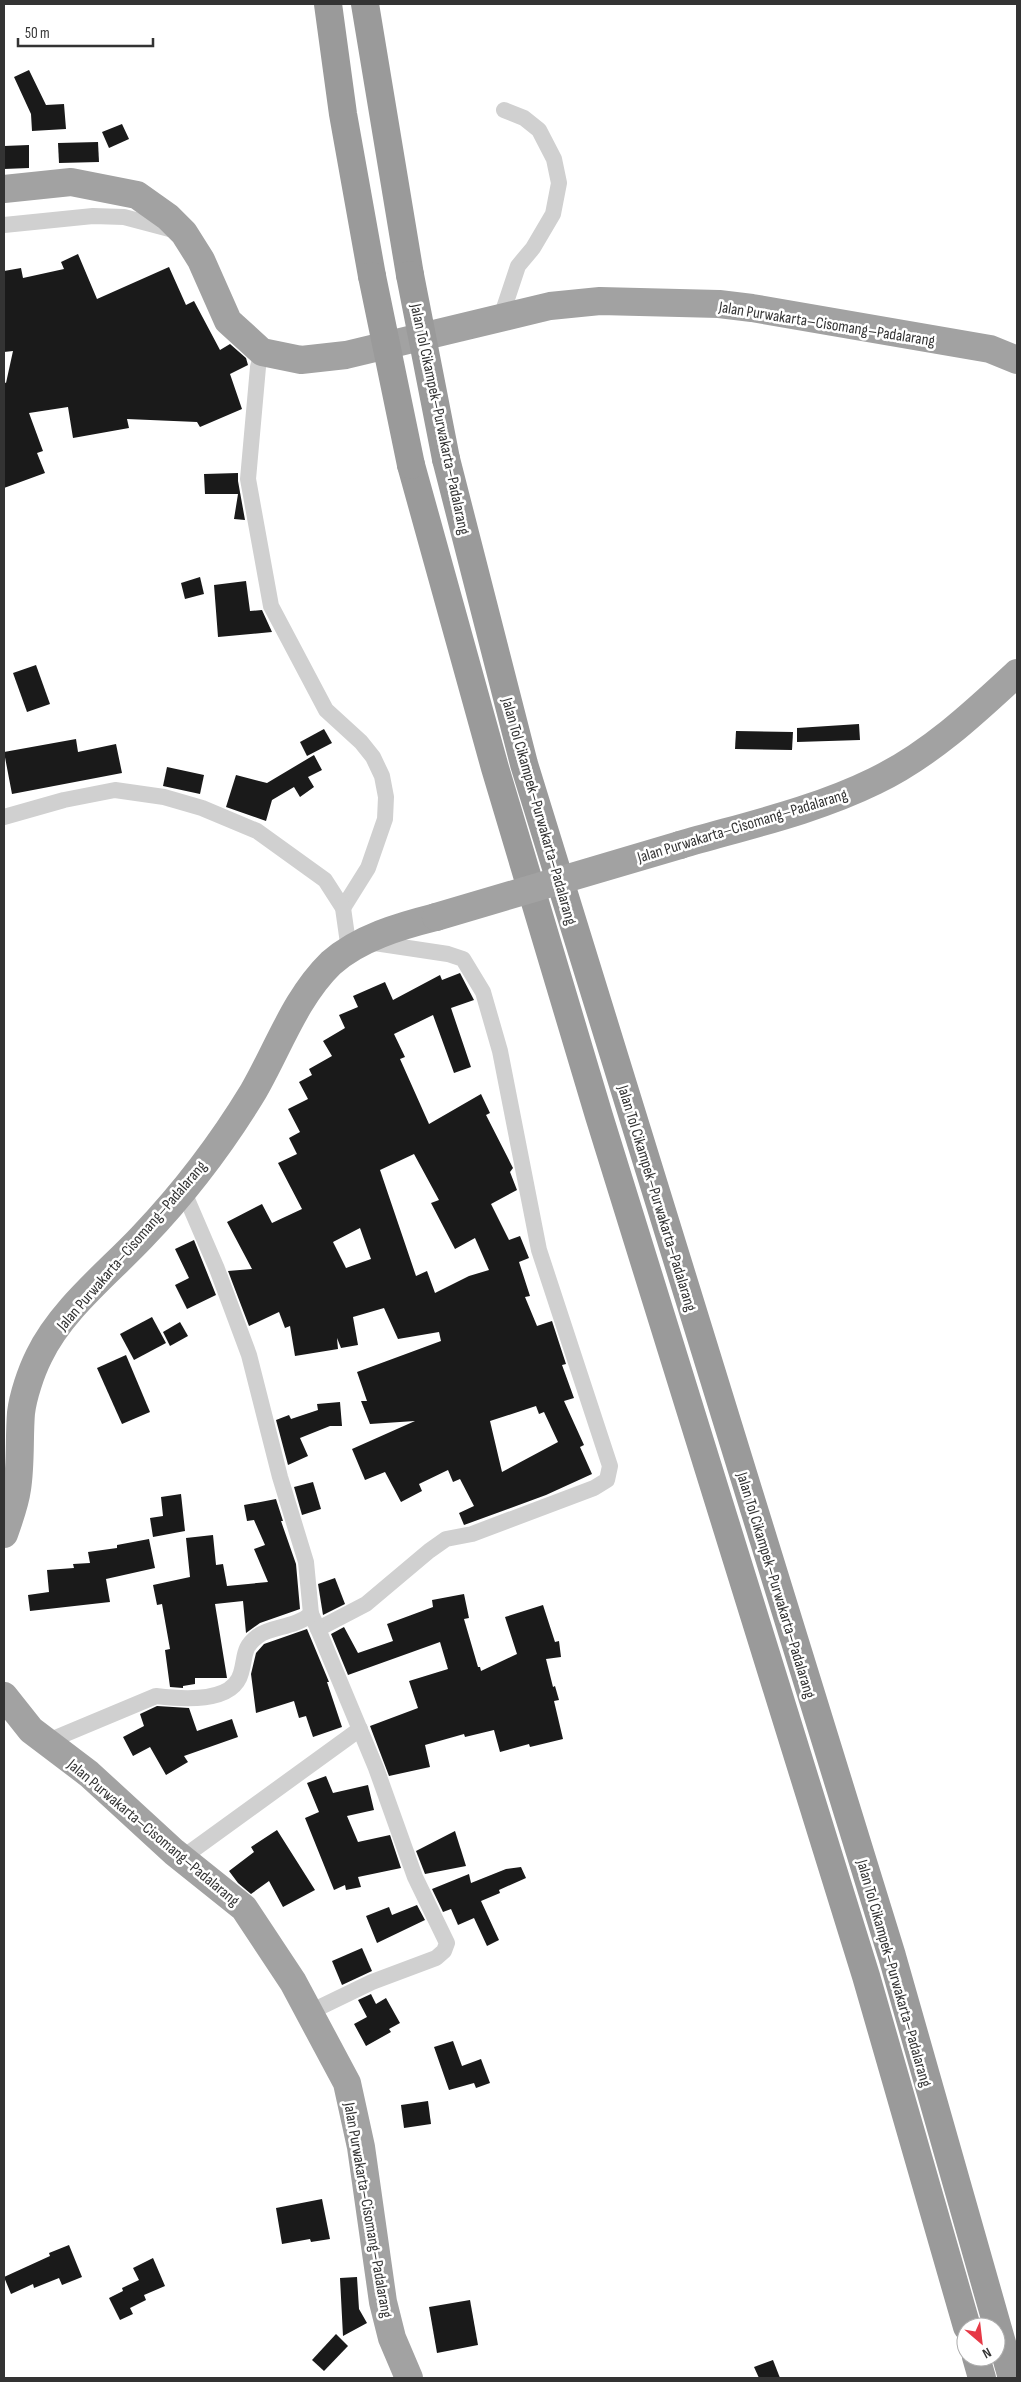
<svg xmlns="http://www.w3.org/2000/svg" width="1021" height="2382" font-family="'Sofia Sans Condensed',sans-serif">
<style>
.building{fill:#1a1a1a;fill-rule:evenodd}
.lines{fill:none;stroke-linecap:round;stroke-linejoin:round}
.minor{stroke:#d0d0d0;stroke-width:16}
.trunk{stroke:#a2a2a2;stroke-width:28}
.motorway{stroke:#9a9a9a;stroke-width:28}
.trunk-bridge{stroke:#a2a2a2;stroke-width:28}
.motorway-bridge{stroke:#9a9a9a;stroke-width:28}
.labels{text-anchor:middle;stroke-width:5;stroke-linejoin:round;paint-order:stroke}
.street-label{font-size:16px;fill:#333;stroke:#fff}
</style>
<rect width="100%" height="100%" fill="#fff"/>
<g class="building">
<path d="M29 70 46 105 64 104 66 129 32 131 31 114 14 77Z"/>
<path d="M122 124 129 139 109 148 102 132Z"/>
<path d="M98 142 99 162 59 163 58 143Z"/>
<path d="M29 145V168L4 169V146Z"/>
<path d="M78 254 97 299 169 267 186 305 194 301 220 350 230 344 246 358 248 365 230 374 242 409 200 427 197 422 127 419 129 428 73 438 68 407 29 413 43 451 37 453 45 473 4 488V382L6 383 13 351 4 352V271L21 268 23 278 64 269 61 262Z"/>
<path d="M238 473V481L245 520 234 519 238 494H205L204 474Z"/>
<path d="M200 577 204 594 185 599 181 583Z"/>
<path d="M246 581 250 611 262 610 272 632 218 637 214 585Z"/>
<path d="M36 665 50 704 27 712 13 673Z"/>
<path d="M859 724 860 740 797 742V728Z"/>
<path d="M324 729 332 743 307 756 300 742Z"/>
<path d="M736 731 793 732 792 750 735 749Z"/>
<path d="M76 739 78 752 116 744 122 773 12 794 4 752Z"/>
<path d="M314 755 322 770 308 777 314 787 300 797 294 787 272 800 266 821 226 807 236 775 267 783Z"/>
<path d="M167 767 204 775 200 794 163 786Z"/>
<path d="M460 973 474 1000 451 1008 471 1067 454 1073 433 1015 394 1034 405 1057 400 1059 429 1124 481 1094 490 1113 486 1115 513 1168 510 1172 517 1190 491 1204 509 1240 520 1236 529 1258 519 1262 530 1296 525 1297 537 1326 552 1321 566 1364 562 1365 574 1398 564 1401 584 1445 580 1447 592 1474 546 1495 464 1525 459 1513 474 1506 460 1479 453 1482 448 1470 419 1484 422 1491 401 1502 385 1472 365 1480 352 1449 415 1421 370 1424 361 1401H367L357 1372 441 1341 439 1332 398 1339 384 1308 353 1317 358 1345 341 1348 337 1338 338 1349 295 1356 290 1326 285 1328 279 1312 249 1326 228 1271 252 1269 227 1222 262 1204 272 1223 302 1209 278 1163 297 1154 289 1138 300 1132 288 1109 308 1099 299 1082 312 1075 309 1069 332 1056 323 1041 345 1028 339 1015 358 1007 353 996 385 982 393 1000 440 975 442 980ZM414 1154 439 1200 431 1203 455 1249 475 1238 489 1270 469 1276 435 1293 427 1271 416 1276 380 1170ZM360 1228 371 1259 346 1268 333 1242ZM536 1406 539 1414 544 1412 558 1442 502 1472 490 1421Z"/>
<path d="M194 1240 216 1295 187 1309 175 1285 189 1278 175 1249Z"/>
<path d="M152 1317 166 1343 134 1360 120 1334Z"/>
<path d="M180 1322 188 1336 170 1346 163 1332Z"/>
<path d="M126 1355 150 1412 122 1424 97 1368Z"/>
<path d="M340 1402 342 1426H330L300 1438 308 1456 288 1465 276 1420 289 1415 291 1419 318 1410 317 1404Z"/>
<path d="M313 1482 321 1509 302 1515 294 1487Z"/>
<path d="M181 1494 185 1531 153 1537 150 1518 163 1516 161 1497Z"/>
<path d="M276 1499 283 1521H281L296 1564 300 1609 260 1623 246 1633 243 1601 215 1604 227 1678H195V1684L183 1686V1688L170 1687 165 1650 170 1649 162 1604 157 1605 153 1585 190 1577 186 1538 213 1535 216 1565 223 1564 227 1586 268 1582 254 1549 265 1545 254 1520 247 1521 244 1505Z"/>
<path d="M149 1539 155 1568 106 1579 110 1602 30 1611 28 1595 49 1592 47 1570 74 1568 73 1564 90 1563 88 1552 117 1548V1545Z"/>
<path d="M335 1578 345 1604 323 1615 318 1584Z"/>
<path d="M464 1594 469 1618 464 1619 478 1667H480L481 1671 517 1654 505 1617 543 1605 555 1642 559 1641 561 1657 546 1659 553 1687 555 1686 559 1700 554 1701 563 1739 530 1747 529 1744 500 1752 494 1730 465 1737 464 1734 425 1745 430 1767 389 1776 370 1726 418 1708 409 1681 448 1669 440 1642 348 1675 331 1634 344 1627 358 1653 393 1641 387 1624 433 1607 432 1600Z"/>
<path d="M307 1629 329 1682H327L342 1727 313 1737 306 1716 299 1718 294 1701 256 1713 251 1674 256 1653 264 1644Z"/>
<path d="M157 1706 189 1708 197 1731 232 1719 238 1737 184 1756 188 1762 166 1775 150 1747 133 1756 123 1737 144 1726 140 1714Z"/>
<path d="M326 1776 333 1793 368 1785 374 1810 347 1816 358 1842 390 1835 401 1868 358 1877 361 1887 346 1890 345 1885 334 1890 305 1818 319 1812 307 1783Z"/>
<path d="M277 1830 315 1890 283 1907 269 1881 251 1894 238 1883 229 1871 254 1852 251 1847Z"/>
<path d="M455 1831 466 1866 425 1874 416 1851Z"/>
<path d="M521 1867 526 1878 499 1890 500 1893 481 1901 499 1940 487 1946 474 1918 458 1925 451 1909 443 1912 432 1889 469 1874 471 1883 506 1869Z"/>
<path d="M417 1905 425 1920 377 1943 366 1916 389 1907 392 1915Z"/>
<path d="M362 1948 372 1971 342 1985 332 1961Z"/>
<path d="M371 1994 376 2004 386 1998 400 2023 389 2029 391 2032 366 2046 354 2024 367 2017 358 2000Z"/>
<path d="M453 2041 462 2066 481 2059 490 2083 476 2088 474 2083 449 2090 434 2047Z"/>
<path d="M428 2101 431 2124 404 2128 401 2105Z"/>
<path d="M322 2199 330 2239 311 2242 310 2239 282 2244 276 2208Z"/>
<path d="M69 2245 82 2277 62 2285 59 2278 34 2288 33 2284 11 2294 4 2277 50 2256 49 2253Z"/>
<path d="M153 2258 165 2286 144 2295 146 2300 130 2308 133 2314 120 2320 109 2298 123 2291 122 2288 139 2280 133 2268Z"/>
<path d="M357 2277 359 2309 367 2323 343 2336 340 2278Z"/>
<path d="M470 2300 478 2345 437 2353 429 2307Z"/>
<path d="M336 2334 348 2346 324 2371 312 2360Z"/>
<path d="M773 2360 780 2378H759L754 2367Z"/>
</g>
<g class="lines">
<g class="minor">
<path d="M4 225 93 216 124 217 177 231"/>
<path d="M501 317 518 266 533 248 553 214 559 183 554 159 539 130 524 118 504 110"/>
<path d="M262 352 258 367 248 479 271 606 326 710 361 742 373 757 382 776 386 797 385 819 368 868 343 908"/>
<path d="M4 817 64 800 115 790 164 797 202 808 257 831 325 880 343 908 349 950"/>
<path d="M183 1190 217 1269 249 1355 280 1477 306 1562 311 1614"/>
<path d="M46 1742 156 1696C181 1699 233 1704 241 1673 246 1656 242 1648 258 1636 271 1626 295 1628 311 1614L318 1629 366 1604 429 1551 446 1539 472 1534 594 1488 607 1480 610 1466 539 1250 500 1051 483 992 463 959 448 954 368 942"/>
<path d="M182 1858 360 1729"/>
<path d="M310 2012 372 1982 436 1958 444 1951 447 1943 415 1877 376 1768 318 1629"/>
</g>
<g class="trunk">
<path d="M4 189 71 182 137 195 168 217 184 233 201 260 228 321 262 352 301 360 346 355 550 306 600 301 719 304 752 308 990 349 1017 360"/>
<path d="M680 845C745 826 814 811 875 781 929 755 974 713 1017 673"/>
<path d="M4 1534C9 1520 15 1504 17 1489 21 1464 19 1438 21 1413 23 1396 31 1372 39 1356 61 1310 108 1273 142 1237 184 1193 222 1143 253 1092 278 1049 295 998 331 963 359 938 400 926 436 917"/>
<path d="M4 1696 31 1730 89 1774 174 1852 244 1908 293 1982 347 2083 361 2147 383 2302 392 2338 409 2378"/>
</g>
<g class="motorway">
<path d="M328 4 343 114 372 276"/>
<path d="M365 4 410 275"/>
<path d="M446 459 524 764 892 1956 1012 2378"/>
<path d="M411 465 495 768 599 1116 866 1976 967 2327"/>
<path d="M976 2357 982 2378"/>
</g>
<path class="trunk-bridge" d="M436 917 680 845"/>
<g class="motorway-bridge">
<path d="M410 275 446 459"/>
<path d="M372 276 411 465"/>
</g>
</g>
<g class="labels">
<g class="street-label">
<text transform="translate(827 323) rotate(9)" y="6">Jalan Purwakarta–Cisomang–Padalarang</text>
<text transform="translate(441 419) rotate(78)" y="6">Jalan Tol Cikampek–Purwakarta–Padalarang</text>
<text transform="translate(540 811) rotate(74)" y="6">Jalan Tol Cikampek–Purwakarta–Padalarang</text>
<text transform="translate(742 825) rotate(-17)" y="6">Jalan Purwakarta–Cisomang–Padalarang</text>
<text transform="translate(658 1198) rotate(73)" y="6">Jalan Tol Cikampek–Purwakarta–Padalarang</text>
<text transform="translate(131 1245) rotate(-49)" y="6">Jalan Purwakarta–Cisomang–Padalarang</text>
<text transform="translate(777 1585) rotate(73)" y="6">Jalan Tol Cikampek–Purwakarta–Padalarang</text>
<text transform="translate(154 1832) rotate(40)" y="6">Jalan Purwakarta–Cisomang–Padalarang</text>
<text transform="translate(895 1973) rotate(74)" y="6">Jalan Tol Cikampek–Purwakarta–Padalarang</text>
<text transform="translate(369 2210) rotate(80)" y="6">Jalan Purwakarta–Cisomang–Padalarang</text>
</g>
</g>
<rect width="1021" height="2382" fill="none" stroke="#333333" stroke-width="10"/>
<g transform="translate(981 2342) rotate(152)"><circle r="24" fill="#ffffff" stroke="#adadad"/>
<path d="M0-4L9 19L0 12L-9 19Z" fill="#e63946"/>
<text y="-8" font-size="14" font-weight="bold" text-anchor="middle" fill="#333333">N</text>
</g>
<path d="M18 38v8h135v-8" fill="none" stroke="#333333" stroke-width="2.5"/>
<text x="25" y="38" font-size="15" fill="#333333" stroke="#ffffff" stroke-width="4" paint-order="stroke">50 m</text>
</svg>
